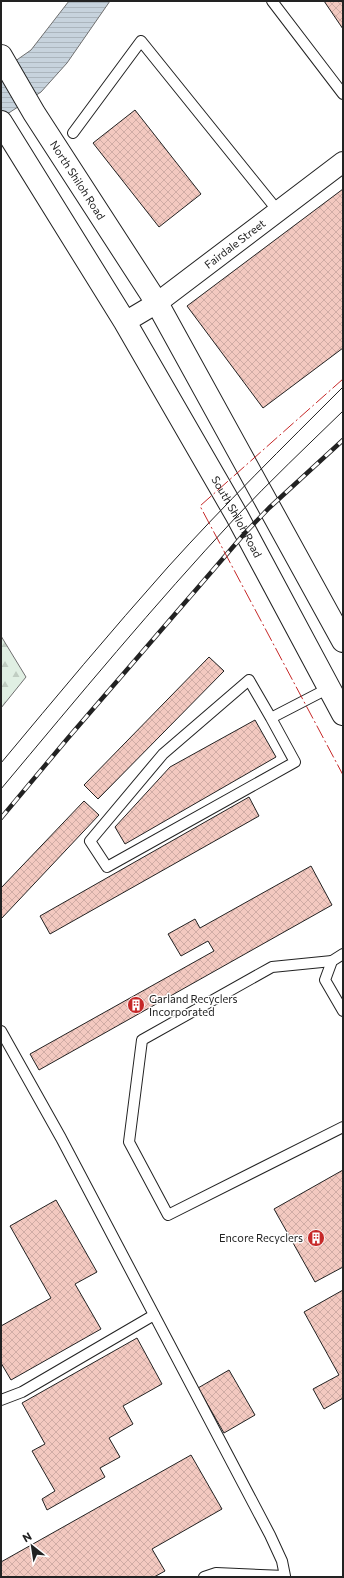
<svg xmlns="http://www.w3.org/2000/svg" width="344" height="1578" font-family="Commissioner,sans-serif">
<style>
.forest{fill:url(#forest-firs);stroke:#6f6f6f}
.water{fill:url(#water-rules);stroke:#6f6f6f}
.building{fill:url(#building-cross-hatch);stroke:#222}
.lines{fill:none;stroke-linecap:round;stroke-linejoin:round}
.lane-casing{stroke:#222;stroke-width:12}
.street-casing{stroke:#222;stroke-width:22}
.secondary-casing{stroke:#222;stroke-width:24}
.lane{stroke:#fff;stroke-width:10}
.street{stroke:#fff;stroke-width:20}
.secondary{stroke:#fff;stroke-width:22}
.tram{stroke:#222;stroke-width:1}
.rail-casing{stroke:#222;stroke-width:4.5}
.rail{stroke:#fff;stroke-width:3;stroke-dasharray:9;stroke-linecap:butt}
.power{stroke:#c62828;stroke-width:1;stroke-dasharray:14 3 2 3;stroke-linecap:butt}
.labels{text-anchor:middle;stroke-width:3;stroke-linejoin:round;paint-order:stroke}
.street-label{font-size:11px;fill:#222;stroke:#fff}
.poi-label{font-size:11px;fill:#222;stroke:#fff;text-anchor:start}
</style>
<defs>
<pattern id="forest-firs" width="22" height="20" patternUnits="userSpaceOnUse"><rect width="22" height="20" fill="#e0efe3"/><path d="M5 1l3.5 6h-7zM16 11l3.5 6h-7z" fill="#c0cdc2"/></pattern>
<pattern id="water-rules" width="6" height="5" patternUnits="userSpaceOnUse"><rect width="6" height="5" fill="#c7d3dd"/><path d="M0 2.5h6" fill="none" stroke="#abb5bd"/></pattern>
<pattern id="building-cross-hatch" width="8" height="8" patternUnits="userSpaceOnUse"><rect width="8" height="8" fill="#f3c9c0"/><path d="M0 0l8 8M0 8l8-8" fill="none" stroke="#d0aca5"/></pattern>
</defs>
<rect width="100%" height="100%" fill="#fff"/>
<path class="forest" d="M1 636 26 677 1 708Z"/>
<path class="water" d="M69 1H110L67 63 41 92 1 118V71L31 50Z"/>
<g class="building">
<path d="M324 1H343V29Z"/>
<path d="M135 110 201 194 159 227 93 143Z"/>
<path d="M343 189V348L263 408 187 306Z"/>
<path d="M209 657 224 671 98 799 84 785Z"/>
<path d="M255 720 276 757 125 844 115 827 170 767Z"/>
<path d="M249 797 259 816 50 934 40 916Z"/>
<path d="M84 801 99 815 1 919V888Z"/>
<path d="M311 866 332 905 39 1070 30 1054 214 951 208 941 181 956 168 934 195 919 200 928Z"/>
<path d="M343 1170V1267L315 1282 274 1209Z"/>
<path d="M56 1200 97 1272 75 1284 101 1329 11 1380 1 1363V1326L51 1298 10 1226Z"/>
<path d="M343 1290V1398L324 1409 313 1389 339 1375 304 1312Z"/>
<path d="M137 1338 162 1384 123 1406 133 1424 109 1438 120 1457 100 1468 105 1477 47 1510 42 1499 55 1491 32 1451 45 1444 22 1403Z"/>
<path d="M229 1370 255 1415 224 1433 198 1388Z"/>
<path d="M191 1455 222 1509 152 1549 165 1571 154 1577H1V1562Z"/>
</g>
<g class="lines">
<g class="lane-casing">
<g id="lane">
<path d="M272 1 343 94"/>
<path d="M73 133 141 41 278 211"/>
<path d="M271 718 295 762 107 867 90 841 163 754 249 680 271 718 329 688"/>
<path d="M343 954 332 961 325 980 343 1011"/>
<path d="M332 961 272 967 142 1040 129 1142 168 1215 343 1127"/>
<path d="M1 1031 61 1138 270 1535 282 1561 285 1576 216 1573 204 1577"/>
<path d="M1 1400 22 1392 154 1315"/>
</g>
</g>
<g class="street-casing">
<g id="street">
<path id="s1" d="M125 322 157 303 343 162"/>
</g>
</g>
<g class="secondary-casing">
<g id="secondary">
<path id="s2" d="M1 56 34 113 157 303 343 641"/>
<path id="s3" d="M1 122 125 322 237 516 343 714"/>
</g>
</g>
<use href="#lane" class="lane"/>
<use href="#street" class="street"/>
<use href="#secondary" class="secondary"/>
<g class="tram">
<path d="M1 763C56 697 111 631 168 567 224 505 284 446 343 387"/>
<path d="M1 789C78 697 154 605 236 517 270 481 307 446 343 411"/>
</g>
<g class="rail-casing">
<path id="rail" d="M1 818 68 738 245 533 269 508 343 440"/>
</g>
<use href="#rail" class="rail"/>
<path class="power" d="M343 379 200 506 343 775"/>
</g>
<defs>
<g id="building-disc" transform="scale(0.9)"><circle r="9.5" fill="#c62828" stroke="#fff"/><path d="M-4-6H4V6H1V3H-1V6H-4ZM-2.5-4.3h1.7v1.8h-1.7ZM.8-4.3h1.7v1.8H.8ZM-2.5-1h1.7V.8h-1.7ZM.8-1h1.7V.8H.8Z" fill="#fff"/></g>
</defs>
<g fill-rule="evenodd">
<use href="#building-disc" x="136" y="1005"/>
<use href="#building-disc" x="316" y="1238"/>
</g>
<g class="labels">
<g class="street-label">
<text dy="4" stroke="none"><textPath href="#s2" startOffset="146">North Shiloh Road</textPath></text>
<text dy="4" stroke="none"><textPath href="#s1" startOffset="135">Fairdale Street</textPath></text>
<text dy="4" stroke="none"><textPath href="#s3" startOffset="460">South Shiloh Road</textPath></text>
</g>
<g class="poi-label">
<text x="149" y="1003">Garland Recyclers<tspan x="149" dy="13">Incorporated</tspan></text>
<text x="303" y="1242" text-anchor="end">Encore Recyclers</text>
</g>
</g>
<rect width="344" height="1578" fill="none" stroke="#222222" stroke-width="4"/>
<g transform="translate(32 1546) rotate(330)" stroke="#ffffff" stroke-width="3" paint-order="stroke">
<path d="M0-3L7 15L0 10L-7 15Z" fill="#222222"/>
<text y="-6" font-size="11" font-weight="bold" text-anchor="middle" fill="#222222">N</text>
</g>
</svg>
